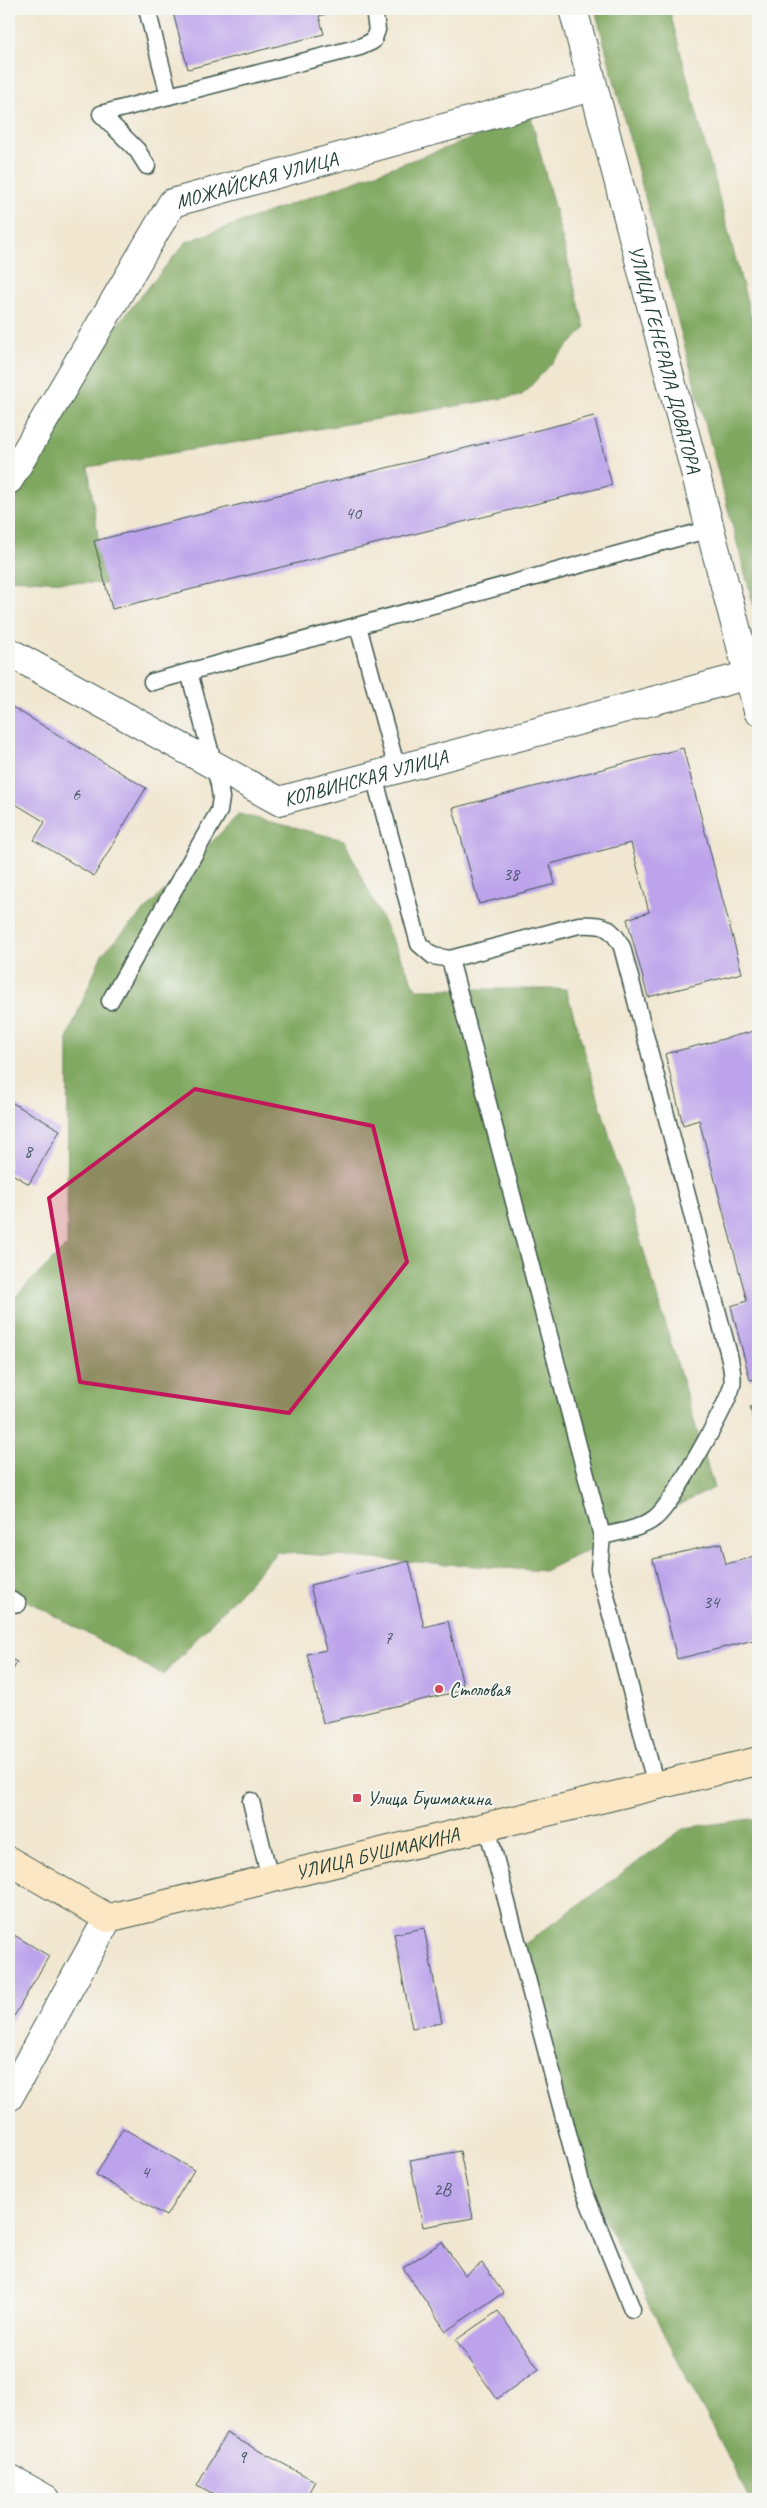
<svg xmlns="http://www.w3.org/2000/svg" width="767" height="2508" font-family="Caveat,sans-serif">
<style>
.forest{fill:#7fa75e;stroke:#4f7249}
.building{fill:#bca3eb}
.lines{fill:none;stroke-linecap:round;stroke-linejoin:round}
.lane-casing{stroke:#3e564c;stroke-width:19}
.street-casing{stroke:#3e564c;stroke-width:30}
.secondary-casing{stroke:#3e564c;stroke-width:30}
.lane{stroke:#fff;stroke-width:16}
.street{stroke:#fff;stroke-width:28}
.secondary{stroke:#fbe7c3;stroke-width:28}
.marked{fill:#c2185b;fill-opacity:0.2;stroke:#c2185b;stroke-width:4;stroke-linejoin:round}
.poi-dot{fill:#d1495b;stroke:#f6f6f2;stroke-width:2}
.labels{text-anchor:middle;stroke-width:4;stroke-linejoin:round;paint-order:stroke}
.number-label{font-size:18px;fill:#465662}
.street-label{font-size:20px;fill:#1f3d34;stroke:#f6f6f2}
.poi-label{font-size:20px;fill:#1f3d34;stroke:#f6f6f2;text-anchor:start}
</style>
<rect width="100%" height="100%" fill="#f6f6f2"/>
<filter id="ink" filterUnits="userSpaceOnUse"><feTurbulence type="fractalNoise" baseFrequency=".02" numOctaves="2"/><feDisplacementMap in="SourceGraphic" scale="10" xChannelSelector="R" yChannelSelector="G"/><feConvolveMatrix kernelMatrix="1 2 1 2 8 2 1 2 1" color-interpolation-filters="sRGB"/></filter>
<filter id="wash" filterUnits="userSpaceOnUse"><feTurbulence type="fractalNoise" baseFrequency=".0096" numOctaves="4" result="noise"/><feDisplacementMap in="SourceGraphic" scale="20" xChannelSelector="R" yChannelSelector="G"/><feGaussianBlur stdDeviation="1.12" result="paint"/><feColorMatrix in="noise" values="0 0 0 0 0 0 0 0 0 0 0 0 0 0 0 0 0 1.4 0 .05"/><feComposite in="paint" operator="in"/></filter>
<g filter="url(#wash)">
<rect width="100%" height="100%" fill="#f1e7d1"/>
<g class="forest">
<path d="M595 9H669L758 343V622Z"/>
<path d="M531 117 585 328 522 395 88 467 105 584 9 579V513L40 417 186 242Z"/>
<path d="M239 814 344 840 416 989H566L714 1488 545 1571 277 1552 163 1675 9 1591V1303L67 1245 68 1036 102 954Z"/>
<path d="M758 1818V2499H750L597 2206 518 1949 684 1828Z"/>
</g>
<g id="blocks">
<g class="building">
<path d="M172 9H343L319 16 324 34 188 69Z"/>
<path d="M594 416 612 485 112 609 94 541Z"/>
<path d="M9 705 146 788 94 876 34 840 45 822 9 800Z"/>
<path d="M683 748 742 973 648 997 627 919 649 912 631 843 550 864 555 884 479 904 453 808Z"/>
<path d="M758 1030V1378L750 1380 731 1306 747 1301 699 1120 683 1125 665 1054Z"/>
<path d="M9 1101 60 1130 29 1184 9 1172Z"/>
<path d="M758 1405V1440L750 1407Z"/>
<path d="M721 1543 726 1564 758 1556V1639L677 1659 653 1559Z"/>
<path d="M409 1561 424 1627 448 1621 464 1690 323 1723 307 1654 326 1650 310 1585Z"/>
<path d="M9 1658 17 1662 9 1677Z"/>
<path d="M424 1928 442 2023 412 2028 394 1934Z"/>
<path d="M9 1932 49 1956 9 2025Z"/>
<path d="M123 2128 194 2170 166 2216 96 2175Z"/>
<path d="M460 2151 473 2218 423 2227 410 2160Z"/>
<path d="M442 2242 465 2275 482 2263 503 2293 446 2331 403 2268Z"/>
<path d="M498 2311 539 2369 497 2399 456 2340Z"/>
<path d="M226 2433 315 2481 305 2499H221L197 2486Z"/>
</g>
</g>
</g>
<g filter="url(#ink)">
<use href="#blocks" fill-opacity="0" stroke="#3e564c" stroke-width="1"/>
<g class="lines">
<g class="lane-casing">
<g id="lane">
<path d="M147 9 169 96 360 47 373 41 377 30 374 9"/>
<path d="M147 166 137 150 101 114 169 96"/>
<path d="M358 626 397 769"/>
<path d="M152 682 710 529"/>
<path d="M374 776 419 944 433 956 450 959 579 925C602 924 611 925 622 947L730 1359C731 1367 734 1378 732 1386 726 1408 672 1504 656 1517 642 1529 619 1532 602 1536L599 1569 656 1786"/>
<path d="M450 959 602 1536"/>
<path d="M110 1001 219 811 221 798 219 784 189 672"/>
<path d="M9 1599 18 1604"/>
<path d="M251 1801 270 1879"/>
<path d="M487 1827 582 2186 632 2309"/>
</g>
</g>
<g class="street-casing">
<g id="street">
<path id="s1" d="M573 9 758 711"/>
<path id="s2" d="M9 480 172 203 592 87"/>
<path id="s3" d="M9 652 279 801 749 675"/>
<path d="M9 2097 108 1918"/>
<path d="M9 2478 46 2499"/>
</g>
</g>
<g class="secondary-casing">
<g id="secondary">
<path id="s4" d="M9 1861 108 1918 758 1761"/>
</g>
</g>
<use href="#lane" class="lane"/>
<use href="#street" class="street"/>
<use href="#secondary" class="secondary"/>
</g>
</g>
<path class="marked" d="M195 1089 373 1126 407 1262 289 1413 80 1382 49 1198Z"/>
<g class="poi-dot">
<circle cx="439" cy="1689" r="5"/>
<rect x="352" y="1793" width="10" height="10" rx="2.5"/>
</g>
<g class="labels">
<g class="number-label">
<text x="353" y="519">40</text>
<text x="76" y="800">6</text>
<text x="511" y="880">38</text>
<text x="28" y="1157">8</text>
<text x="711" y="1608">34</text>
<text x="388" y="1644">7</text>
<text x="145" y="2178">4</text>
<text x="442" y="2195">2В</text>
<text x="242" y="2463">9</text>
</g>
<g class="street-label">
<text dy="7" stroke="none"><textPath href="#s2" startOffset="409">МОЖАЙСКАЯ УЛИЦА</textPath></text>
<text dy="7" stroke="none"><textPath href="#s1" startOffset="362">УЛИЦА ГЕНЕРАЛА ДОВАТОРА</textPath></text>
<text dy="7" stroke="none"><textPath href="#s3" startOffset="398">КОЛВИНСКАЯ УЛИЦА</textPath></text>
<text dy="7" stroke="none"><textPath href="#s4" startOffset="391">УЛИЦА БУШМАКИНА</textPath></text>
</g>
<g class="poi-label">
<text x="449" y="1696">Столовая</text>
<text x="367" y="1805">Улица Бушмакина</text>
</g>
</g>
<rect width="767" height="2508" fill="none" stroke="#f6f6f2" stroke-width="30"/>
</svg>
